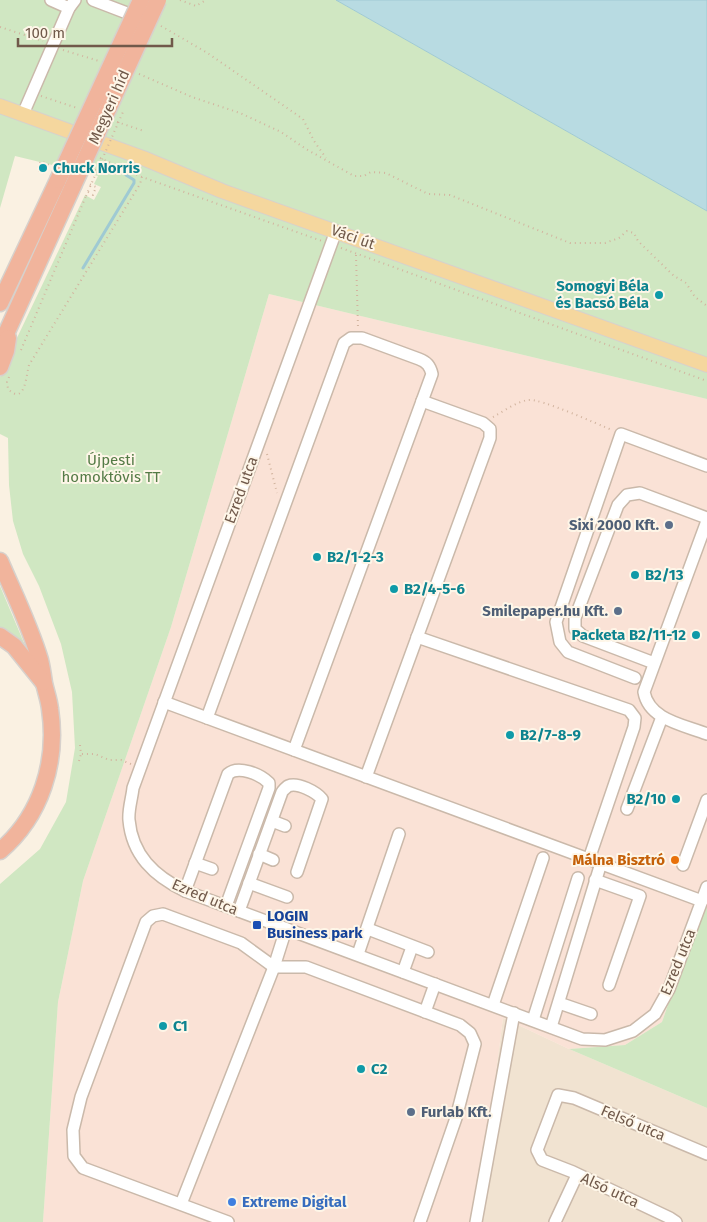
<svg xmlns="http://www.w3.org/2000/svg" width="707" height="1222" font-family="'Fira Sans',sans-serif">
<style>
.residential{fill:#f1e3d1}
.commercial{fill:#fae2d6}
.green{fill:#d0e7c2}
.water{fill:#b8dbe2;stroke:#9fcad3}
.lines{fill:none;stroke-linecap:round;stroke-linejoin:round}
.stream{stroke:#9fcad3;stroke-width:3}
.minor-casing{stroke:#cab9aa;stroke-width:14}
.major-casing{stroke:#d7d1cc;stroke-width:16}
.highway-casing{stroke:#d7d1cc;stroke-width:19}
.path{stroke:#d2b49f;stroke-width:2;stroke-dasharray:1 4;stroke-linecap:butt}
.minor{stroke:#fff;stroke-width:11}
.major{stroke:#f5d79e;stroke-width:14}
.highway{stroke:#f1b49c;stroke-width:16}
.highway-bridge-casing{stroke:#d7d1cc;stroke-width:19;stroke-linecap:butt}
.path-bridge{stroke:#d2b49f;stroke-width:2;stroke-dasharray:1 4;stroke-linecap:butt}
.highway-bridge{stroke:#f1b49c;stroke-width:16}
.culture-dot{fill:#0f9aa8;stroke:#fef6e8;stroke-width:2}
.service-dot{fill:#5c6f8a;stroke:#fef6e8;stroke-width:2}
.food-dot{fill:#e8710a;stroke:#fef6e8;stroke-width:2}
.transit-dot{fill:#1a4fb4;stroke:#fef6e8;stroke-width:2}
.shop-dot{fill:#3f7fe0;stroke:#fef6e8;stroke-width:2}
.labels{text-anchor:middle;stroke-width:4;stroke-linejoin:round;paint-order:stroke}
.street-label{font-size:15px;fill:#70594a;stroke:#fef6e8}
.culture-label{font-size:15px;font-weight:bold;fill:#0d838f;stroke:#fef6e8;text-anchor:start}
.park-label{font-size:15px;fill:#547b46;stroke:#fef6e8}
.service-label{font-size:15px;font-weight:bold;fill:#4e5e75;stroke:#fef6e8;text-anchor:end}
.food-label{font-size:15px;font-weight:bold;fill:#c56008;stroke:#fef6e8;text-anchor:end}
.transit-label{font-size:15px;font-weight:bold;fill:#164399;stroke:#fef6e8;text-anchor:start}
.shop-label{font-size:15px;font-weight:bold;fill:#366cbe;stroke:#fef6e8;text-anchor:start}
</style>
<rect width="100%" height="100%" fill="#faf1e2"/>
<path class="residential" d="M503 1018 569 1049 707 1108V1222H477Z"/>
<path class="commercial" d="M269 294 707 399V892L662 1022 625 1045 569 1049 503 1018 477 1222H43L58 1002 83 881 171 627Z"/>
<g class="green">
<path d="M0 0H336L707 211V399L269 294 171 627 83 881 58 1002 43 1222H0V884L40 849 66 802 75 748 72 692 61 644 39 586 23 554 13 521 9 485 8 438 0 434V377L16 340 85 195 94 200 101 187 94 184 98 176 15 156 0 208Z"/>
<path d="M0 586 27 650 0 629Z"/>
<path d="M707 892V1108L569 1049 625 1045 662 1022Z"/>
</g>
<path class="water" d="M336 0H707V211Z"/>
<g class="lines">
<path class="stream" d="M83 268 134 183V180L126 175"/>
<g class="minor-casing">
<g id="minor">
<path d="M51 0 69 8"/>
<path d="M93 0 140 18"/>
<path d="M23 114 69 8 75 0"/>
<path d="M336 231 133 788C132 798 128 810 129 820 132 855 154 876 185 891L582 1039 605 1040 633 1031 655 1014 669 989 707 887"/>
<path d="M707 521 644 692C649 720 684 725 707 734"/>
<path d="M417 637 629 710 635 718 634 727 589 859"/>
<path d="M654 663 583 636 575 629V618L618 505 627 495 640 493 707 518"/>
<path d="M635 678 568 652 560 642 556 622 621 434 707 466"/>
<path d="M164 702 702 901"/>
<path d="M207 718 344 343 351 338H362L419 359C427 362 430 366 432 374L294 750"/>
<path d="M366 777 490 438V429L483 423 422 401"/>
<path d="M627 809 662 717"/>
<path d="M272 821 285 826"/>
<path d="M259 854 273 860"/>
<path d="M195 863 212 869"/>
<path d="M683 865 707 800"/>
<path d="M595 880 640 896 609 985"/>
<path d="M249 883 287 897"/>
<path d="M185 891 228 774C238 765 260 774 269 783V788L226 906"/>
<path d="M239 911 282 792C282 791 288 786 288 786 298 782 316 792 322 799L297 872"/>
<path d="M368 929 428 952"/>
<path d="M358 954 399 834"/>
<path d="M403 972 412 947"/>
<path d="M559 1003 591 1014"/>
<path d="M493 1005 543 858"/>
<path d="M425 1012 435 984"/>
<path d="M533 1020 578 878"/>
<path d="M551 1027 601 863"/>
<path d="M181 1204 274 967 286 929"/>
<path d="M228 1222 83 1168 74 1156 73 1130 81 1097 146 922 153 916 163 914 241 943 274 967H306L460 1025 470 1033 475 1044 456 1118 420 1222"/>
<path d="M476 1222 514 1013"/>
<path d="M555 1222 577 1175"/>
<path d="M676 1222 670 1218 573 1172 542 1160 537 1150 558 1095 574 1098 707 1154"/>
</g>
</g>
<g class="major-casing">
<path id="major" d="M0 106 143 158 222 191 707 365"/>
</g>
<g class="highway-casing">
<g id="highway">
<path d="M0 303 58 180"/>
<path d="M0 347 73 186"/>
<path d="M0 367 6 351 8 338"/>
<path d="M0 561C14 594 30 626 40 660 42 668 43 676 44 683 46 692 49 700 50 709 58 762 41 816 0 851"/>
<path d="M0 636 14 646 43 682"/>
</g>
</g>
<g class="path">
<path d="M180 0 196 6 206 0"/>
<path d="M161 26 206 52 303 119 314 141 326 158"/>
<path d="M0 27 43 41"/>
<path d="M63 50 99 61"/>
<path d="M139 74 192 97 240 113 281 132 306 149 354 176H364L371 172 386 173 428 194 450 195 570 243H605L619 238 627 231 634 233 638 241 674 276 686 283 695 297 707 306"/>
<path d="M41 96 77 108"/>
<path d="M117 122 144 131"/>
<path d="M100 158 142 177 322 241"/>
<path d="M95 170 103 171 127 166"/>
<path d="M44 173 37 170 41 161 51 166"/>
<path d="M88 192 93 195 96 187 89 184"/>
<path d="M341 248 707 381"/>
<path d="M356 255 358 328"/>
<path d="M21 350 86 196"/>
<path d="M9 377 7 382 8 389C25 406 26 376 29 365L140 184 142 177"/>
<path d="M493 417C504 411 516 402 528 400 540 398 597 424 612 430"/>
<path d="M267 454 277 493"/>
<path d="M80 745 81 754H95L109 760H121L131 764"/>
<path d="M79 761 81 754"/>
</g>
<use href="#minor" class="minor"/>
<use href="#major" class="major"/>
<use href="#highway" class="highway"/>
<g class="highway-bridge-casing">
<g id="highway-bridge">
<path d="M58 180 141 0"/>
<path d="M73 186 158 0"/>
</g>
</g>
<path class="path-bridge" d="M86 196 123 112"/>
<use href="#highway-bridge" class="highway-bridge"/>
</g>
<g class="culture-dot">
<circle cx="43" cy="168" r="5"/>
<circle cx="659" cy="295" r="5"/>
<circle cx="317" cy="557" r="5"/>
<circle cx="635" cy="575" r="5"/>
<circle cx="394" cy="589" r="5"/>
<circle cx="696" cy="635" r="5"/>
<circle cx="510" cy="735" r="5"/>
<circle cx="676" cy="799" r="5"/>
<circle cx="163" cy="1026" r="5"/>
<circle cx="361" cy="1069" r="5"/>
</g>
<g class="service-dot">
<circle cx="669" cy="525" r="5"/>
<circle cx="618" cy="611" r="5"/>
<circle cx="411" cy="1112" r="5"/>
</g>
<circle class="food-dot" cx="675" cy="860" r="5"/>
<rect class="transit-dot" x="252" y="920" width="10" height="10" rx="2.5"/>
<circle class="shop-dot" cx="232" cy="1202" r="5"/>
<g class="labels">
<g class="street-label">
<text transform="translate(109 107) rotate(-66)" y="5">Megyeri híd</text>
<text transform="translate(353 237) rotate(20)" y="5">Váci út</text>
<text transform="translate(241 490) rotate(-70)" y="5">Ezred utca</text>
<text transform="translate(205 897) rotate(23)" y="5">Ezred utca</text>
<text transform="translate(678 962) rotate(-68)" y="5">Ezred utca</text>
<text transform="translate(633 1123) rotate(23)" y="5">Felső utca</text>
<text transform="translate(610 1190) rotate(25)" y="5">Alsó utca</text>
</g>
<g class="culture-label">
<text x="53" y="173">Chuck Norris</text>
<text x="649" y="291" text-anchor="end">Somogyi Béla<tspan x="649" dy="17">és Bacsó Béla</tspan></text>
<text x="327" y="562">B2/1-2-3</text>
<text x="645" y="580">B2/13</text>
<text x="404" y="594">B2/4-5-6</text>
<text x="686" y="640" text-anchor="end">Packeta B2/11-12</text>
<text x="520" y="740">B2/7-8-9</text>
<text x="666" y="804" text-anchor="end">B2/10</text>
<text x="173" y="1031">C1</text>
<text x="371" y="1074">C2</text>
</g>
<g class="park-label">
<text x="111" y="465">Újpesti<tspan x="111" dy="17">homoktövis TT</tspan></text>
</g>
<g class="service-label">
<text x="659" y="530">Sixi 2000 Kft.</text>
<text x="608" y="616">Smilepaper.hu Kft.</text>
<text x="421" y="1117" text-anchor="start">Furlab Kft.</text>
</g>
<g class="food-label">
<text x="665" y="865">Málna Bisztró</text>
</g>
<g class="transit-label">
<text x="267" y="921">LOGIN<tspan x="267" dy="17">Business park</tspan></text>
</g>
<g class="shop-label">
<text x="242" y="1207">Extreme Digital</text>
</g>
</g>
<path d="M18 38v8h154v-8" fill="none" stroke="#70594a" stroke-width="2.5"/>
<text x="25" y="38" font-size="15" fill="#70594a" stroke="#fef6e8" stroke-width="4" paint-order="stroke">100 m</text>
</svg>
